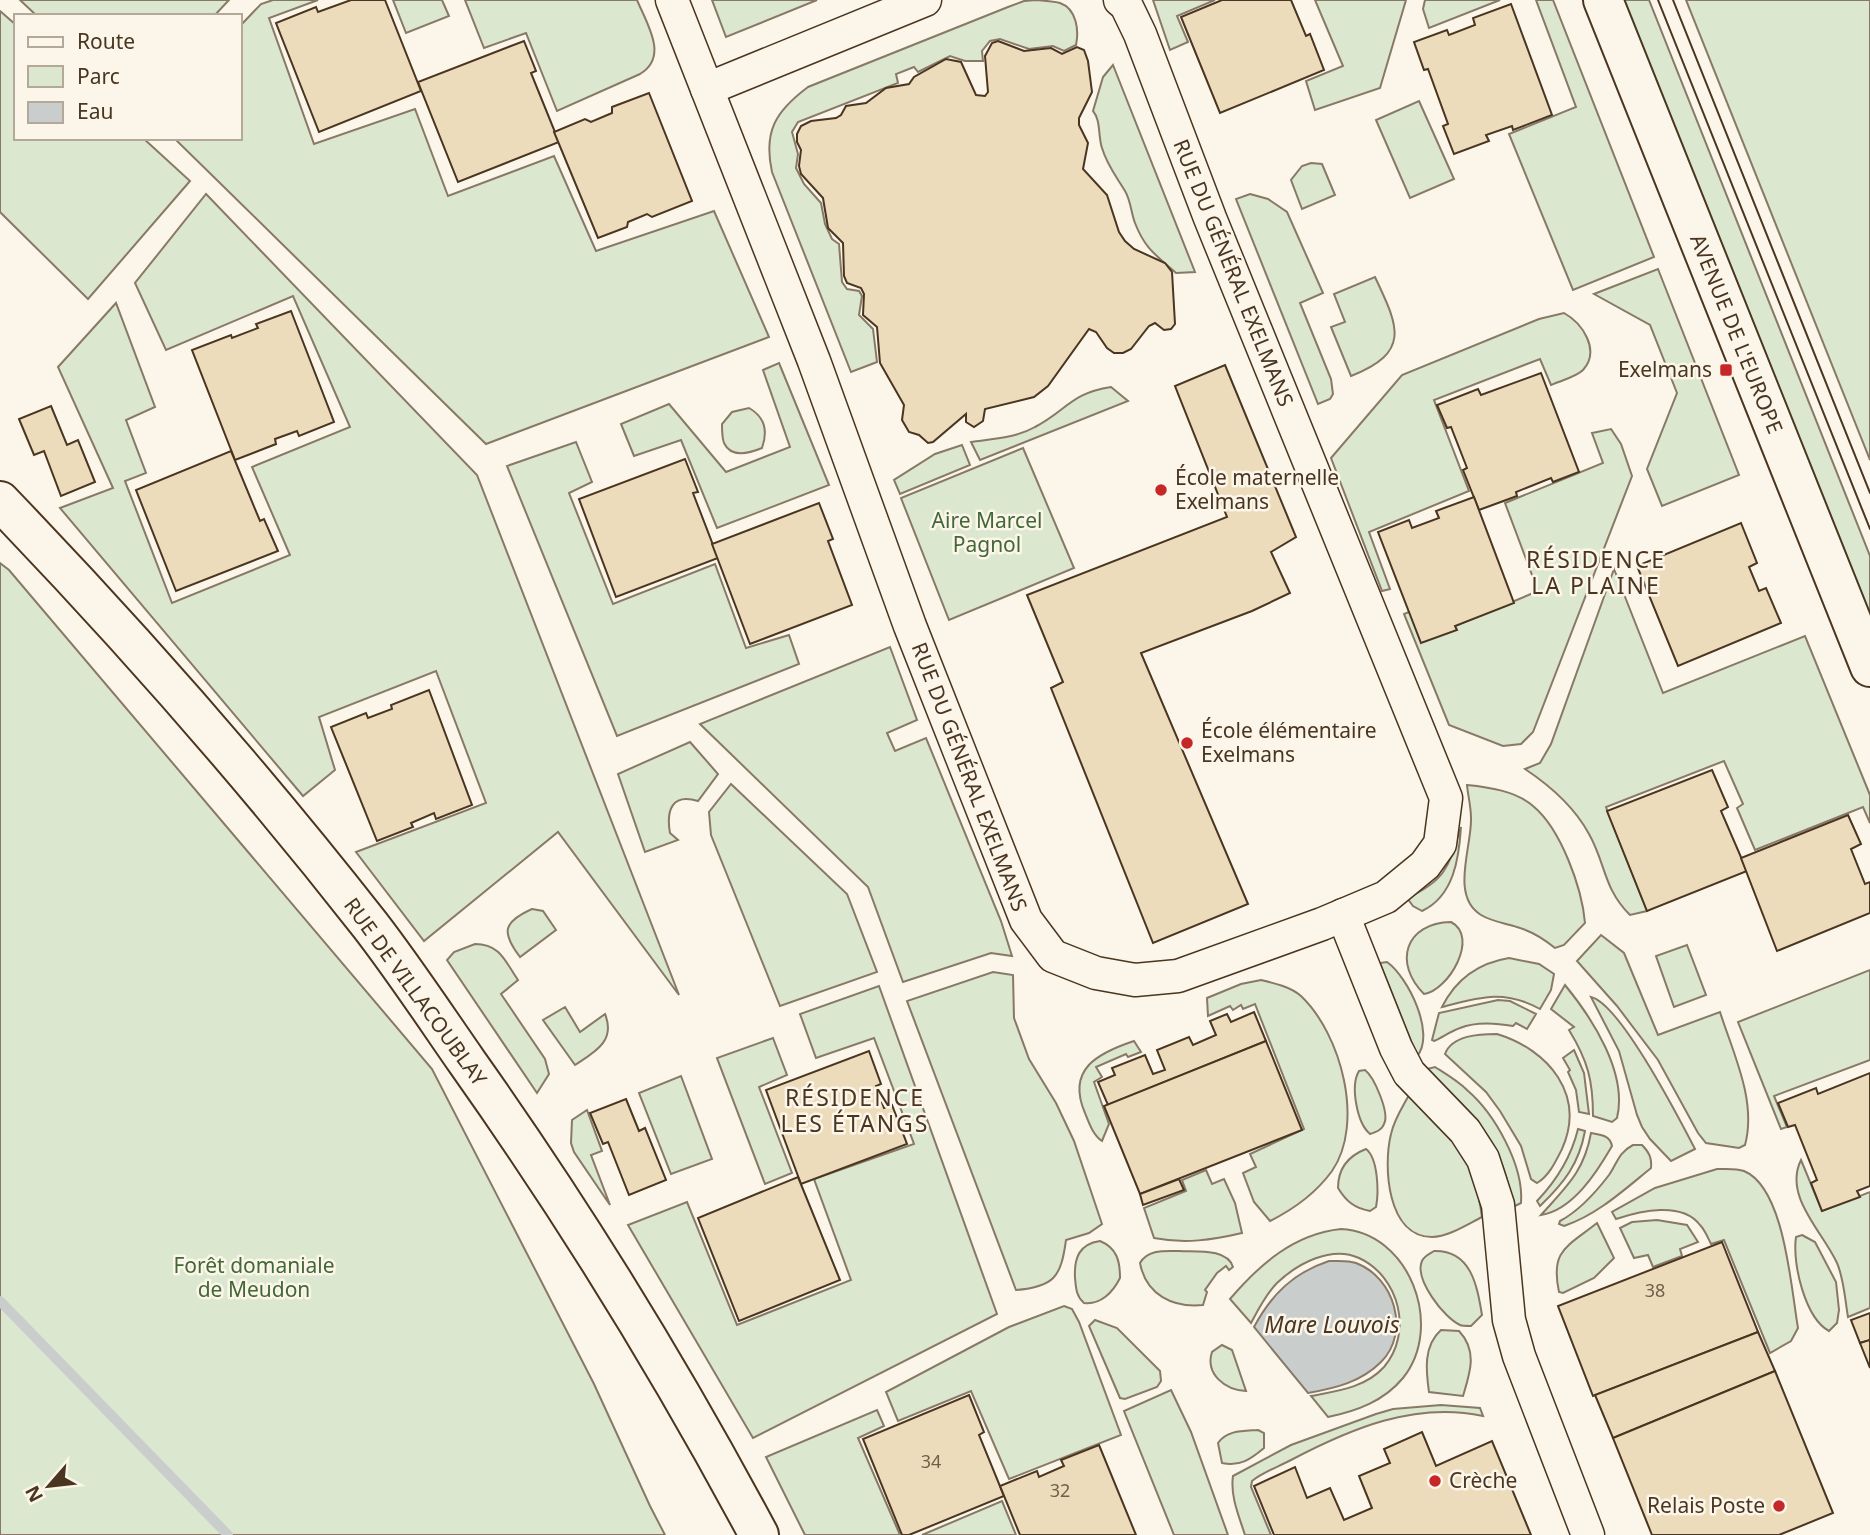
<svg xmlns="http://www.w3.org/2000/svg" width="1870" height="1535" font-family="'Noto Sans',sans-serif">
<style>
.green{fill:#dce7d0;stroke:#887966;stroke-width:2}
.water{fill:#c9cecd;stroke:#887966;stroke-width:2}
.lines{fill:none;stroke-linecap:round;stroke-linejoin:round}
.stream{stroke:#c9cecd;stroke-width:10}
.building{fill:#ecdcbc;stroke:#4a3520;stroke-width:2}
.minor-casing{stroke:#4a3520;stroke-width:35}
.tertiary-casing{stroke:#4a3520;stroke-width:42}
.secondary-casing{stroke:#4a3520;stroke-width:42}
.minor{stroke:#fbf6e9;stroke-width:32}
.tertiary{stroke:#fbf6e9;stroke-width:38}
.secondary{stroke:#fbf6e9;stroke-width:38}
.tram{stroke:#4a3520;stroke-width:2}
.poi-dot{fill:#c62828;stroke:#fbf6e9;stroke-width:2.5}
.labels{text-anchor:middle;stroke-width:5;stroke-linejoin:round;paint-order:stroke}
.number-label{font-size:18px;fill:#725f47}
.street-label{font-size:21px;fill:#4a3520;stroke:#fbf6e9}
.poi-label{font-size:21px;fill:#4a3520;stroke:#fbf6e9;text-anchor:start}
.park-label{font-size:21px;fill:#436837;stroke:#fbf6e9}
.neighbourhood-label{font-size:23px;letter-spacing:2px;fill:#4a3520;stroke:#fbf6e9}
.water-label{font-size:23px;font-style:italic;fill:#4a3520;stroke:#fbf6e9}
</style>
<rect width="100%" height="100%" fill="#fbf6e9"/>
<g class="green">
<path d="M20 0H229L214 16H37Z"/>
<path d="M273 0H318L269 18 314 144 415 109 448 196 554 156 596 251 714 211 769 337 486 444 174 138H240V26L261 4Z"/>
<path d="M393 0H442L449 16 406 33Z"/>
<path d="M465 0H637C647 24 669 57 640 74L557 111 526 33 484 48Z"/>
<path d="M712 0H817L726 37Z"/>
<path d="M1036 0C1044 1 1053 1 1060 3 1077 9 1079 31 1076 45L1064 51 1053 46 1029 49 1000 39 990 41 982 51 983 61H965L950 56 918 72 914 67 896 74 898 83 798 122 792 132 798 154 796 168 804 184 821 203 825 224 832 239 839 244 842 282 847 289 859 291 862 296 859 315 873 329 877 362 851 372 772 172C763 131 776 111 808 87L1008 7 1024 1Z"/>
<path d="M1153 0H1215L1177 16 1188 42 1170 50Z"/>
<path d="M1315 0H1406L1380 88 1315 110 1306 81 1343 66Z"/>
<path d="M1425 0H1500L1429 28 1423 9Z"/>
<path d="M1536 0H1553L1654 257 1573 290 1509 134 1576 107Z"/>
<path d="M1623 0H1649L1870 556V620Z"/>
<path d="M1686 0H1870V460Z"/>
<path d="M0 11 16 25V138H143L190 181 88 299 0 212Z"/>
<path d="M1113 65 1195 272 1176 273C1156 255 1145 249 1135 223 1131 213 1131 201 1125 191 1116 176 1107 165 1102 148 1098 137 1101 120 1093 111L1103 77Z"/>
<path d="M1419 101 1454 179 1410 198 1376 120Z"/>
<path d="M1311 163 1322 164 1335 195 1302 209 1291 180 1302 166Z"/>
<path d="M206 194 477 475 679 995 558 832 424 941 356 852 486 803 436 671 319 717 335 770 303 796 60 508 113 488 58 367 116 303 155 407 126 420 146 473 125 481 172 603 290 555 252 467 350 427 293 296 166 350 135 283Z"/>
<path d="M1250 194 1268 199 1287 212 1323 293 1300 303 1331 379 1333 394 1330 399 1318 404 1236 199Z"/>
<path d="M1658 269 1739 475 1662 506 1647 469 1677 393 1650 325 1594 294Z"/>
<path d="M1375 277C1398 326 1412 352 1351 376L1331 327 1345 322 1334 294Z"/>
<path d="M1564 313C1582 323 1601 350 1583 370 1576 377 1560 381 1551 385L1540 359 1434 400 1469 491 1369 532 1390 589 1382 591 1331 458 1402 375 1539 319Z"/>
<path d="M779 363 829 485 717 528 681 440 634 456 621 424 669 404 726 472 790 447 763 370Z"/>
<path d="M1111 387 1128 401 980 460 971 442C992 439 1016 438 1035 427 1066 411 1071 393 1111 387Z"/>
<path d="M749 408C765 417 768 431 762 448 750 453 731 458 724 443 722 438 722 429 722 424L732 412Z"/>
<path d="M1611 429 1621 444 1632 476 1533 732 1521 744 1503 746 1449 725 1404 614 1430 603 1443 631 1538 591 1505 503 1603 463 1592 433Z"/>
<path d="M576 442 592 482 569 493 613 604 715 564 746 648 789 635 799 664 617 736 507 466Z"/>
<path d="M962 445 970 465 900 494 894 480 935 454Z"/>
<path d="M1023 448 1074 568 949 620 901 498Z"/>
<path d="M0 563 9 570 432 1069 594 1384 650 1506 665 1535H0Z"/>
<path d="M1614 569 1663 693 1805 636 1870 795V823L1863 807 1755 850 1737 808 1743 804 1724 761 1606 807 1647 911 1630 915C1603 888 1606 864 1589 834 1575 808 1549 785 1525 769L1540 763 1551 744Z"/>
<path d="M890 647 917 720 887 733 895 751 926 738 1001 921 1012 956 991 953 903 982 868 887 700 724Z"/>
<path d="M690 742 718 774 698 801C672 793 666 810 670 833L678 840 645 852 618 774Z"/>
<path d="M731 784 847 894 877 972 780 1006 711 835 709 812Z"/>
<path d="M1467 785C1488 787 1516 791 1533 806 1561 829 1582 888 1585 923L1564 945 1555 948C1544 939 1531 931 1517 927 1505 923 1493 922 1481 915 1450 896 1472 847 1471 818 1471 807 1468 796 1467 785Z"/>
<path d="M1461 827C1459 858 1454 896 1422 911L1413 906 1407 898C1447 880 1449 865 1461 827Z"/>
<path d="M532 909 543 911 556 930 520 957C501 932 503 922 532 909Z"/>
<path d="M1451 922C1480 937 1448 991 1424 994 1393 963 1405 923 1451 922Z"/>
<path d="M1601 935 1624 953 1658 1035 1720 1012C1733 1053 1757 1101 1745 1145L1739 1148 1706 1143 1698 1133 1658 1060 1617 1006 1577 961Z"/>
<path d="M475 944C500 944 505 961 518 980L501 994 545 1059 549 1074 537 1093 447 960 454 952Z"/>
<path d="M1687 945 1706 995 1674 1007 1656 956Z"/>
<path d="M1509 958 1539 964 1554 974 1551 990 1540 1009C1504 989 1480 997 1442 1007 1456 979 1478 963 1509 958Z"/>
<path d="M1387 962C1408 977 1436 1034 1417 1056L1380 963Z"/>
<path d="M1870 970V1060L1774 1096 1787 1127 1781 1129 1738 1022Z"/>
<path d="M993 972 1013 975 1014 1018 1029 1059 1056 1103 1074 1141 1102 1224 1089 1233 1066 1240C1061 1277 1054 1287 1016 1290L907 1001Z"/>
<path d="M1261 980C1274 983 1291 987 1301 996 1341 1034 1365 1123 1332 1171 1316 1193 1294 1209 1270 1221L1254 1202 1243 1173 1256 1167 1250 1154 1304 1129 1255 1004 1243 1009 1241 1005 1233 1010 1230 1006 1208 1016 1207 998 1241 984Z"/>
<path d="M1565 985C1592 1018 1628 1073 1617 1118L1612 1122 1593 1116C1593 1081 1588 1061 1569 1030L1574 1027 1551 1009Z"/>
<path d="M879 986 997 1314 753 1438 628 1225 687 1202 737 1325 851 1280 814 1179 914 1144 874 1038 816 1058 800 1014Z"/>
<path d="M1591 997C1620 1004 1680 1120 1695 1149L1671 1161 1650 1139 1642 1127 1637 1115 1619 1051Z"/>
<path d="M1498 1000 1510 1001 1536 1014 1527 1029 1516 1023 1513 1026C1496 1023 1477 1021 1460 1028 1451 1031 1443 1037 1434 1041L1432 1040 1439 1013Z"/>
<path d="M565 1007 580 1032 605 1014C616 1041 595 1052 575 1065L543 1020Z"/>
<path d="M1497 1034C1549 1050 1586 1095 1562 1149 1556 1161 1549 1176 1537 1183L1531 1179 1521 1146 1500 1111 1486 1092 1445 1054C1452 1035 1480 1034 1497 1034Z"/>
<path d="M773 1038 787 1075 759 1087 792 1173 765 1184 717 1058Z"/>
<path d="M1134 1041 1141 1052 1128 1057 1126 1054 1096 1067 1102 1077 1094 1082 1109 1124 1102 1141C1093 1135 1089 1123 1085 1113 1066 1069 1098 1053 1134 1041Z"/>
<path d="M1574 1050 1584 1073 1589 1114 1579 1112 1576 1090 1568 1072 1570 1070 1563 1058Z"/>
<path d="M1435 1067C1446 1074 1458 1081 1467 1090 1495 1114 1524 1166 1521 1203L1513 1207C1502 1137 1474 1117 1427 1069Z"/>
<path d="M1365 1070C1374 1077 1390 1113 1384 1124 1382 1130 1376 1132 1370 1134 1357 1123 1350 1086 1359 1071Z"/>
<path d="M681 1076 712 1159 671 1174 639 1093Z"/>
<path d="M1409 1095C1454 1134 1474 1156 1482 1217 1468 1224 1448 1237 1432 1237 1387 1237 1383 1166 1391 1134 1394 1120 1402 1108 1409 1095Z"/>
<path d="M587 1110 602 1151 591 1155 610 1205 574 1152 571 1143 572 1120Z"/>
<path d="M1578 1129 1585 1131C1579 1164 1564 1183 1540 1206L1537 1201C1557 1180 1571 1158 1578 1129Z"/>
<path d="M1591 1133C1601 1135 1610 1135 1612 1146 1597 1172 1573 1210 1541 1215 1566 1187 1584 1172 1591 1133Z"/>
<path d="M1633 1145H1642C1649 1152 1652 1158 1651 1168 1624 1190 1597 1215 1564 1226L1559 1224 1560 1221C1579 1211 1596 1192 1609 1175 1618 1162 1618 1153 1633 1145Z"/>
<path d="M1366 1149C1378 1158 1379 1192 1376 1207L1370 1211C1354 1208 1346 1201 1338 1188 1338 1168 1348 1156 1366 1149Z"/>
<path d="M1801 1160 1822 1211 1870 1192V1308L1848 1317C1845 1300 1844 1279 1837 1263 1823 1232 1783 1196 1801 1160Z"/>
<path d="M1717 1169C1725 1169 1736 1168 1744 1171 1785 1188 1791 1289 1798 1328L1791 1341 1770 1353 1724 1240 1711 1244C1708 1238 1705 1230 1700 1225 1682 1201 1640 1211 1616 1219L1612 1212 1655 1188Z"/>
<path d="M1206 1170 1212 1184 1224 1179 1235 1203 1242 1233C1212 1240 1185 1244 1154 1238L1144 1208 1186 1191 1182 1180Z"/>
<path d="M1657 1220 1687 1225 1698 1242 1680 1249 1682 1256 1653 1267 1648 1255 1634 1258 1620 1228 1632 1222Z"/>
<path d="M1597 1223 1614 1258 1594 1278 1563 1293 1559 1292C1550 1250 1567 1247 1597 1223Z"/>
<path d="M1341 1229C1409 1232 1445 1326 1403 1378 1384 1401 1357 1411 1328 1417L1311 1396C1337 1391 1365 1388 1384 1367 1413 1333 1400 1277 1359 1258 1331 1245 1297 1264 1277 1283 1266 1294 1258 1310 1251 1323L1230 1299C1260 1264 1294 1234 1341 1229Z"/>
<path d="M1802 1235 1815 1242 1836 1282 1839 1310 1837 1323 1829 1331C1805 1318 1792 1263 1796 1237Z"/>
<path d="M1100 1241C1117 1248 1120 1261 1120 1278 1113 1292 1101 1305 1084 1303 1076 1296 1076 1288 1075 1278 1074 1258 1079 1244 1100 1241Z"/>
<path d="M1179 1251C1196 1252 1227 1248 1233 1267L1229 1270 1226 1266 1217 1273 1205 1290 1207 1292 1203 1305C1173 1308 1146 1295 1140 1263 1148 1249 1165 1251 1179 1251Z"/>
<path d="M1434 1251C1471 1250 1477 1285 1482 1315L1471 1326C1470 1326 1462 1326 1460 1325 1444 1318 1414 1279 1422 1261 1424 1256 1429 1254 1434 1251Z"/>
<path d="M1064 1306 1072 1309 1079 1322 1121 1435 1009 1479 971 1391 898 1421 886 1392 1009 1327Z"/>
<path d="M1095 1320 1117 1328 1160 1371 1161 1381 1157 1387 1125 1399 1120 1398 1089 1326Z"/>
<path d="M1441 1330 1459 1331C1478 1351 1470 1373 1463 1396L1429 1392C1426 1371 1423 1346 1441 1330Z"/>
<path d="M1222 1345 1232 1350 1246 1391C1225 1390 1205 1374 1212 1352Z"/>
<path d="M1171 1390 1191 1432 1228 1535H1174L1124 1411Z"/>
<path d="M1441 1405 1480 1408 1483 1416C1415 1401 1350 1429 1291 1460 1278 1467 1263 1472 1252 1481L1251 1487 1271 1535H1245C1239 1516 1230 1496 1233 1476L1291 1445 1376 1414 1393 1409Z"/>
<path d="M877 1410 884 1426 858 1438 900 1535H805L766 1457Z"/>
<path d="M1258 1430 1264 1433V1448C1251 1459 1240 1467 1222 1463L1218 1443C1227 1430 1243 1431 1258 1430Z"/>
<path d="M1002 1501 1016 1535H922Z"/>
</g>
<path class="water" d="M1329 1261C1338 1261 1348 1260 1356 1263 1394 1277 1411 1332 1381 1362 1361 1382 1336 1388 1308 1393L1254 1327C1272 1294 1293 1273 1329 1261Z"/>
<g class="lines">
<path class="stream" d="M0 1301 228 1535"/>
</g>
<g class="building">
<path d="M351 0H385L421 91 319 132 276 23 316 7 318 12Z"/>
<path d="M1222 0H1291L1306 36 1310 34 1324 70 1220 113 1181 17Z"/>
<path d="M1511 4 1552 115 1513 130 1512 126 1486 135 1489 141 1454 154 1443 126 1448 124 1428 69 1424 70 1414 42 1447 30 1449 35 1475 25 1473 18Z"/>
<path d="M524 41 536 71 531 73 559 142 458 182 418 82Z"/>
<path d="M998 41 1024 51 1051 48 1062 54 1077 47 1084 50 1088 61 1092 92 1079 118V125L1088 143 1083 169 1107 195 1119 232 1125 241 1134 249 1165 263 1172 272 1175 324 1171 329 1164 330 1155 323 1149 326 1131 349 1123 353H1114L1107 348 1096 332 1089 329 1048 386 1034 397 985 409 983 421 974 427 966 422V414L933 442 928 443 919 435 909 432 902 420 904 405 880 363 877 327 863 315 864 294 861 288 847 283 844 276 843 243 828 228 823 198 801 174 799 166 801 150 797 142V134L801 126 811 121 836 118 841 115 846 106 866 103 886 88 909 84 914 77 946 59 961 62 976 95 985 96 988 92 985 56 992 43Z"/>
<path d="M649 93 692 201 652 217 647 214 628 222 627 227 598 238 554 132 585 119 591 122 612 113V107Z"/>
<path d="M291 311 334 422 299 436 297 431 275 439 276 444 235 460 192 350 231 335 232 338 258 328 256 324Z"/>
<path d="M1225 365 1296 537 1271 552 1290 593 1252 611 1141 653 1248 904 1153 943 1051 688 1063 682 1027 595 1227 517 1175 386Z"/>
<path d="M1541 373 1579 472 1553 482 1551 478 1516 492 1517 496 1479 510 1463 470 1467 468 1451 427 1447 428 1437 405 1478 389 1481 395Z"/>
<path d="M51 406 67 445 78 440 95 482 61 496 44 451 34 455 19 419Z"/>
<path d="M231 451 260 521 264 519 278 551 176 591 136 490Z"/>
<path d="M685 459 698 492 693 493 718 558 616 597 579 499Z"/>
<path d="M1474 497 1514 603 1455 626 1457 630 1421 643 1378 532 1409 520 1412 528 1439 518 1436 511Z"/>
<path d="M819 503 833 539 828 541 852 605 750 644 712 544Z"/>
<path d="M1741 523 1757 563 1749 567 1759 591 1766 588 1781 623 1678 666 1637 566Z"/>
<path d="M429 690 472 805 436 819 434 813 411 823 413 827 377 841 331 727 366 713 368 718 392 709 391 705Z"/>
<path d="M1712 770 1728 807 1721 811 1747 871 1647 911 1607 811Z"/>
<path d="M1848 815 1861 844 1851 849 1865 884 1870 882V913L1777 951 1741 858Z"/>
<path d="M1254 1012 1266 1041 1108 1105 1098 1082 1115 1075 1112 1068 1145 1055 1153 1074 1165 1070 1157 1050 1189 1037 1193 1045 1216 1035 1210 1021 1227 1014 1231 1022Z"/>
<path d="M1266 1041 1302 1130 1140 1194 1104 1106Z"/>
<path d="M869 1051 881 1084 876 1086 884 1108 892 1105 907 1144 801 1184 766 1090Z"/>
<path d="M1870 1073V1186L1857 1191 1860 1197 1822 1211 1811 1183 1817 1180 1795 1125 1788 1127 1778 1103 1816 1088 1818 1094Z"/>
<path d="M626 1099 639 1131 645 1128 666 1180 629 1195 608 1142 603 1144 590 1113Z"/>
<path d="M798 1177 840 1280 739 1321 698 1218Z"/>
<path d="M1179 1179 1184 1190 1143 1205 1140 1194Z"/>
<path d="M1722 1242 1758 1332 1593 1396 1558 1306Z"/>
<path d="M1870 1313V1340L1860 1343 1851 1320Z"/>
<path d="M1758 1332 1775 1371 1613 1438 1595 1395Z"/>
<path d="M1870 1340V1368L1860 1343Z"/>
<path d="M1775 1371 1833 1513 1779 1535H1652L1613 1438Z"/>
<path d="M969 1395 984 1432 979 1435 1004 1496 909 1535H902L863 1439Z"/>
<path d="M1422 1432 1436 1466 1492 1441 1531 1535H1274L1254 1486 1295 1467 1307 1498 1330 1488 1344 1520 1372 1508 1359 1476 1390 1463 1384 1449Z"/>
<path d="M1099 1445 1136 1535H1020L1000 1486 1037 1471 1039 1477 1064 1466 1061 1460Z"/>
</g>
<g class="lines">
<g class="minor-casing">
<g id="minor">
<path d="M672 0 814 361 910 626 1026 920 1053 956 1096 973 1135 980 1178 976 1322 924 1386 897 1425 865 1440 844 1446 798 1210 218 1140 34 1126 5 1120 0"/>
<path d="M707 89 925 0"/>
<path d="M1343 915 1396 1048 1409 1073 1465 1131 1483 1159 1498 1205 1509 1320 1519 1356 1588 1535"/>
</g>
</g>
<g class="tertiary-casing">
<path id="tertiary" d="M0 501C130 636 254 777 370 925 404 969 435 1016 467 1062 574 1213 672 1372 759 1535"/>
</g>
<g class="secondary-casing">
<path id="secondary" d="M1603 0 1870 667"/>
</g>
<use href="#minor" class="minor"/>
<use href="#tertiary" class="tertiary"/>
<use href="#secondary" class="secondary"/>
<g class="tram">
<path d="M1658 0 1870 529"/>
<path d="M1673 0 1870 493"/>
</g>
</g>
<g class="poi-dot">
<rect x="1719" y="363" width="14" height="14" rx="3.5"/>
<circle cx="1161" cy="490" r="7"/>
<circle cx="1187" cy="743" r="7"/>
<circle cx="1435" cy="1481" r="7"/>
<circle cx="1779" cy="1506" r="7"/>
</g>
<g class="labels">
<g class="number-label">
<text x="1655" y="1297">38</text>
<text x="931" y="1468">34</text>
<text x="1060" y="1497">32</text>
</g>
<g class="street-label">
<text transform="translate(1233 273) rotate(68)" y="7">RUE DU GÉNÉRAL EXELMANS</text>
<text transform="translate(1736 334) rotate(68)" y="7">AVENUE DE L'EUROPE</text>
<text transform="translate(969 777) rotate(69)" y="7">RUE DU GÉNÉRAL EXELMANS</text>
<text transform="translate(415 992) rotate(54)" y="7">RUE DE VILLACOUBLAY</text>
</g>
<g class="poi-label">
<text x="1712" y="377" text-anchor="end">Exelmans</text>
<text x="1175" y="485">École maternelle<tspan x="1175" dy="24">Exelmans</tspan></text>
<text x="1201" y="738">École élémentaire<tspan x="1201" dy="24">Exelmans</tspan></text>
<text x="1449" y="1488">Crèche</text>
<text x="1765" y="1513" text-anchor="end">Relais Poste</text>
</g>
<g class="park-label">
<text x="987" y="528">Aire Marcel<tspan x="987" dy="24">Pagnol</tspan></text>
<text x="254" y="1273">Forêt domaniale<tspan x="254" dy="24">de Meudon</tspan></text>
</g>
<g class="neighbourhood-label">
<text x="1596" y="568">RÉSIDENCE<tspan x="1596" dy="26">LA PLAINE</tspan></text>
<text x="855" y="1106">RÉSIDENCE<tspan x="855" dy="26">LES ÉTANGS</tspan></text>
</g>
<g class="water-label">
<text x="1332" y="1333">Mare Louvois</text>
</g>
</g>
<rect x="14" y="14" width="228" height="126" fill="#fbf6e9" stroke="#b4a999" stroke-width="2"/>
<rect x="28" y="37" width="35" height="10" fill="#fbf6e9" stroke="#b4a999" stroke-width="2"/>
<text x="77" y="49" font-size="21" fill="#4a3520">Route</text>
<rect x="28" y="66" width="35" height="21" fill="#dce7d0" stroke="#b4a999" stroke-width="2"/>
<text x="77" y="84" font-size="21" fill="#4a3520">Parc</text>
<rect x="28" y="102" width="35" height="21" fill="#c9cecd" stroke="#b4a999" stroke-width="2"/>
<text x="77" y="119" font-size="21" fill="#4a3520">Eau</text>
<g transform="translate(49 1486) rotate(242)" stroke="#fbf6e9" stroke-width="5" paint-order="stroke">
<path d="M0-5L12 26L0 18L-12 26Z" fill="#4a3520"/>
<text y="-10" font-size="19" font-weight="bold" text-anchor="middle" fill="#4a3520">N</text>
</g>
</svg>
